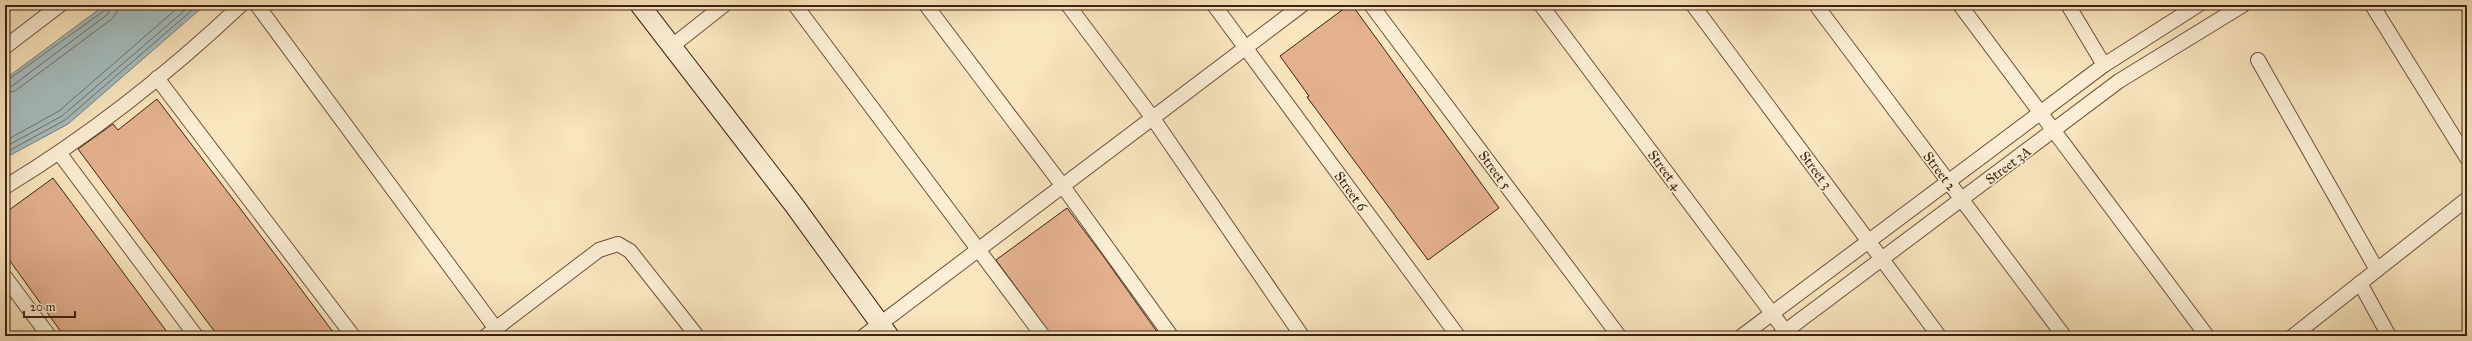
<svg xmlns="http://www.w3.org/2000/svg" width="2472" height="341" font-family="'IM FELL Great Primer',serif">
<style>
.water{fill:#a4bcbd;stroke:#7b7e78}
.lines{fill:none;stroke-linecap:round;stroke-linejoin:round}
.shore{stroke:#716e67;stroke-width:1}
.building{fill:#e4b18f;stroke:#3e2111}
.street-casing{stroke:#6d523c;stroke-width:16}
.secondary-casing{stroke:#3e2111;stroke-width:21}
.street{stroke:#fbeed5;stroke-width:14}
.secondary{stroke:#fbeed5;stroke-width:19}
.labels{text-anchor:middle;stroke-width:3.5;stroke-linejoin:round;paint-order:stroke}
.street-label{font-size:14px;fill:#3e2111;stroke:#fbeed5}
</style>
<rect width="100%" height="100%" fill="#f9e5be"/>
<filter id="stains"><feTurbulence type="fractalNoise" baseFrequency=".005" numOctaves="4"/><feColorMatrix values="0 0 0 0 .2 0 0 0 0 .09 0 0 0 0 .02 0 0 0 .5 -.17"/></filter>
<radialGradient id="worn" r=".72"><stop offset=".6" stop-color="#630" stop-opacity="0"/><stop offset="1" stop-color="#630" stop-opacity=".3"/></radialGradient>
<path class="water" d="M105 5H205L68 124 5 158V79Z"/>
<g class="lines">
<g class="shore">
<path d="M5 82 105 10 107 5"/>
<path d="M5 87 12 86 108 14 112 5"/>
<path d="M5 93 15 91 113 18 117 12 118 5"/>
<path d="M5 141 59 111 181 5"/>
<path d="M5 147 62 116 191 5"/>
<path d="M5 153 65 120 198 5"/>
</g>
</g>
<g class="building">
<path d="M1349 5H1352L1379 42 1499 208 1428 260 1307 97 1309 96 1280 56Z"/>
<path d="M157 99 277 257 336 336H218L133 223 78 149 113 124 118 130Z"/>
<path d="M53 178 105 248 170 336H64L5 254V213Z"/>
<path d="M1067 208 1101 253 1160 336H1052L996 260Z"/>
</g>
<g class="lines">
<g class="street-casing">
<g id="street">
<path d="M257 5 496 329"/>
<path d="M795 5 1043 336"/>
<path d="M926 5 1062 185 1171 336"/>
<path d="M1068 5 1152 117 1302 336"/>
<path d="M1214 5 1458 336"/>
<path d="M1371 5 1619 336"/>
<path d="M1541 5 1789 336"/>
<path d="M1693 5 1939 336"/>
<path d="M1816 5 2064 336"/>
<path d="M1960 5 2207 336"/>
<path d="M2068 5 2104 65"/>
<path d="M2372 5 2467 158"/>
<path d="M672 46 724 5"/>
<path d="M5 47 60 5"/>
<path d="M2258 60 2377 270"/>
<path d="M157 78 353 336"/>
<path d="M60 154 196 336"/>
<path d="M5 187C89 136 169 73 241 5"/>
<path d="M5 277 49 336"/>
<path d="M2360 283 2389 336"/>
<path d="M486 336 599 250 618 244 630 251 697 336"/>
<path d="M864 336 1302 5"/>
<path d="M1742 336 2104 65 2198 5"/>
<path d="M1779 336 2119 81 2243 5"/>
<path d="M2293 336 2467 199"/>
</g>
</g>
<g class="secondary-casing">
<path id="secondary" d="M640 5 794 205 889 336"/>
</g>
<use href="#street" class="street"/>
<use href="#secondary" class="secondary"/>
</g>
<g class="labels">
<g class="street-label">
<text transform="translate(2008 165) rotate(-37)" y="5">Street 3A</text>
<text transform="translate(1495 170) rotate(53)" y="5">Street 5</text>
<text transform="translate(1665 170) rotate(53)" y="5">Street 4</text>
<text transform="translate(1816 170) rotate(53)" y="5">Street 3</text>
<text transform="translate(1940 171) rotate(53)" y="5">Street 2</text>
<text transform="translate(1351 191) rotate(54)" y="5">Street 6</text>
</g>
</g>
<rect width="2472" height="341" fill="none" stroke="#f9e5be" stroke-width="20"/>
<rect x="6" y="6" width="2460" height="329" fill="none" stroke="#3e2111" stroke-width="2"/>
<rect x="10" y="10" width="2452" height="321" fill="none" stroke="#3e2111"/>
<path d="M24 311v6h51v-6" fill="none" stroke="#3e2111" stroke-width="2"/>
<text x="30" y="311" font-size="12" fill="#3e2111" stroke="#fbeed5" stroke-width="3" paint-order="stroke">20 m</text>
<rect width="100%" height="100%" filter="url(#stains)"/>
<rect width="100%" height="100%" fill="url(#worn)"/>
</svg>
